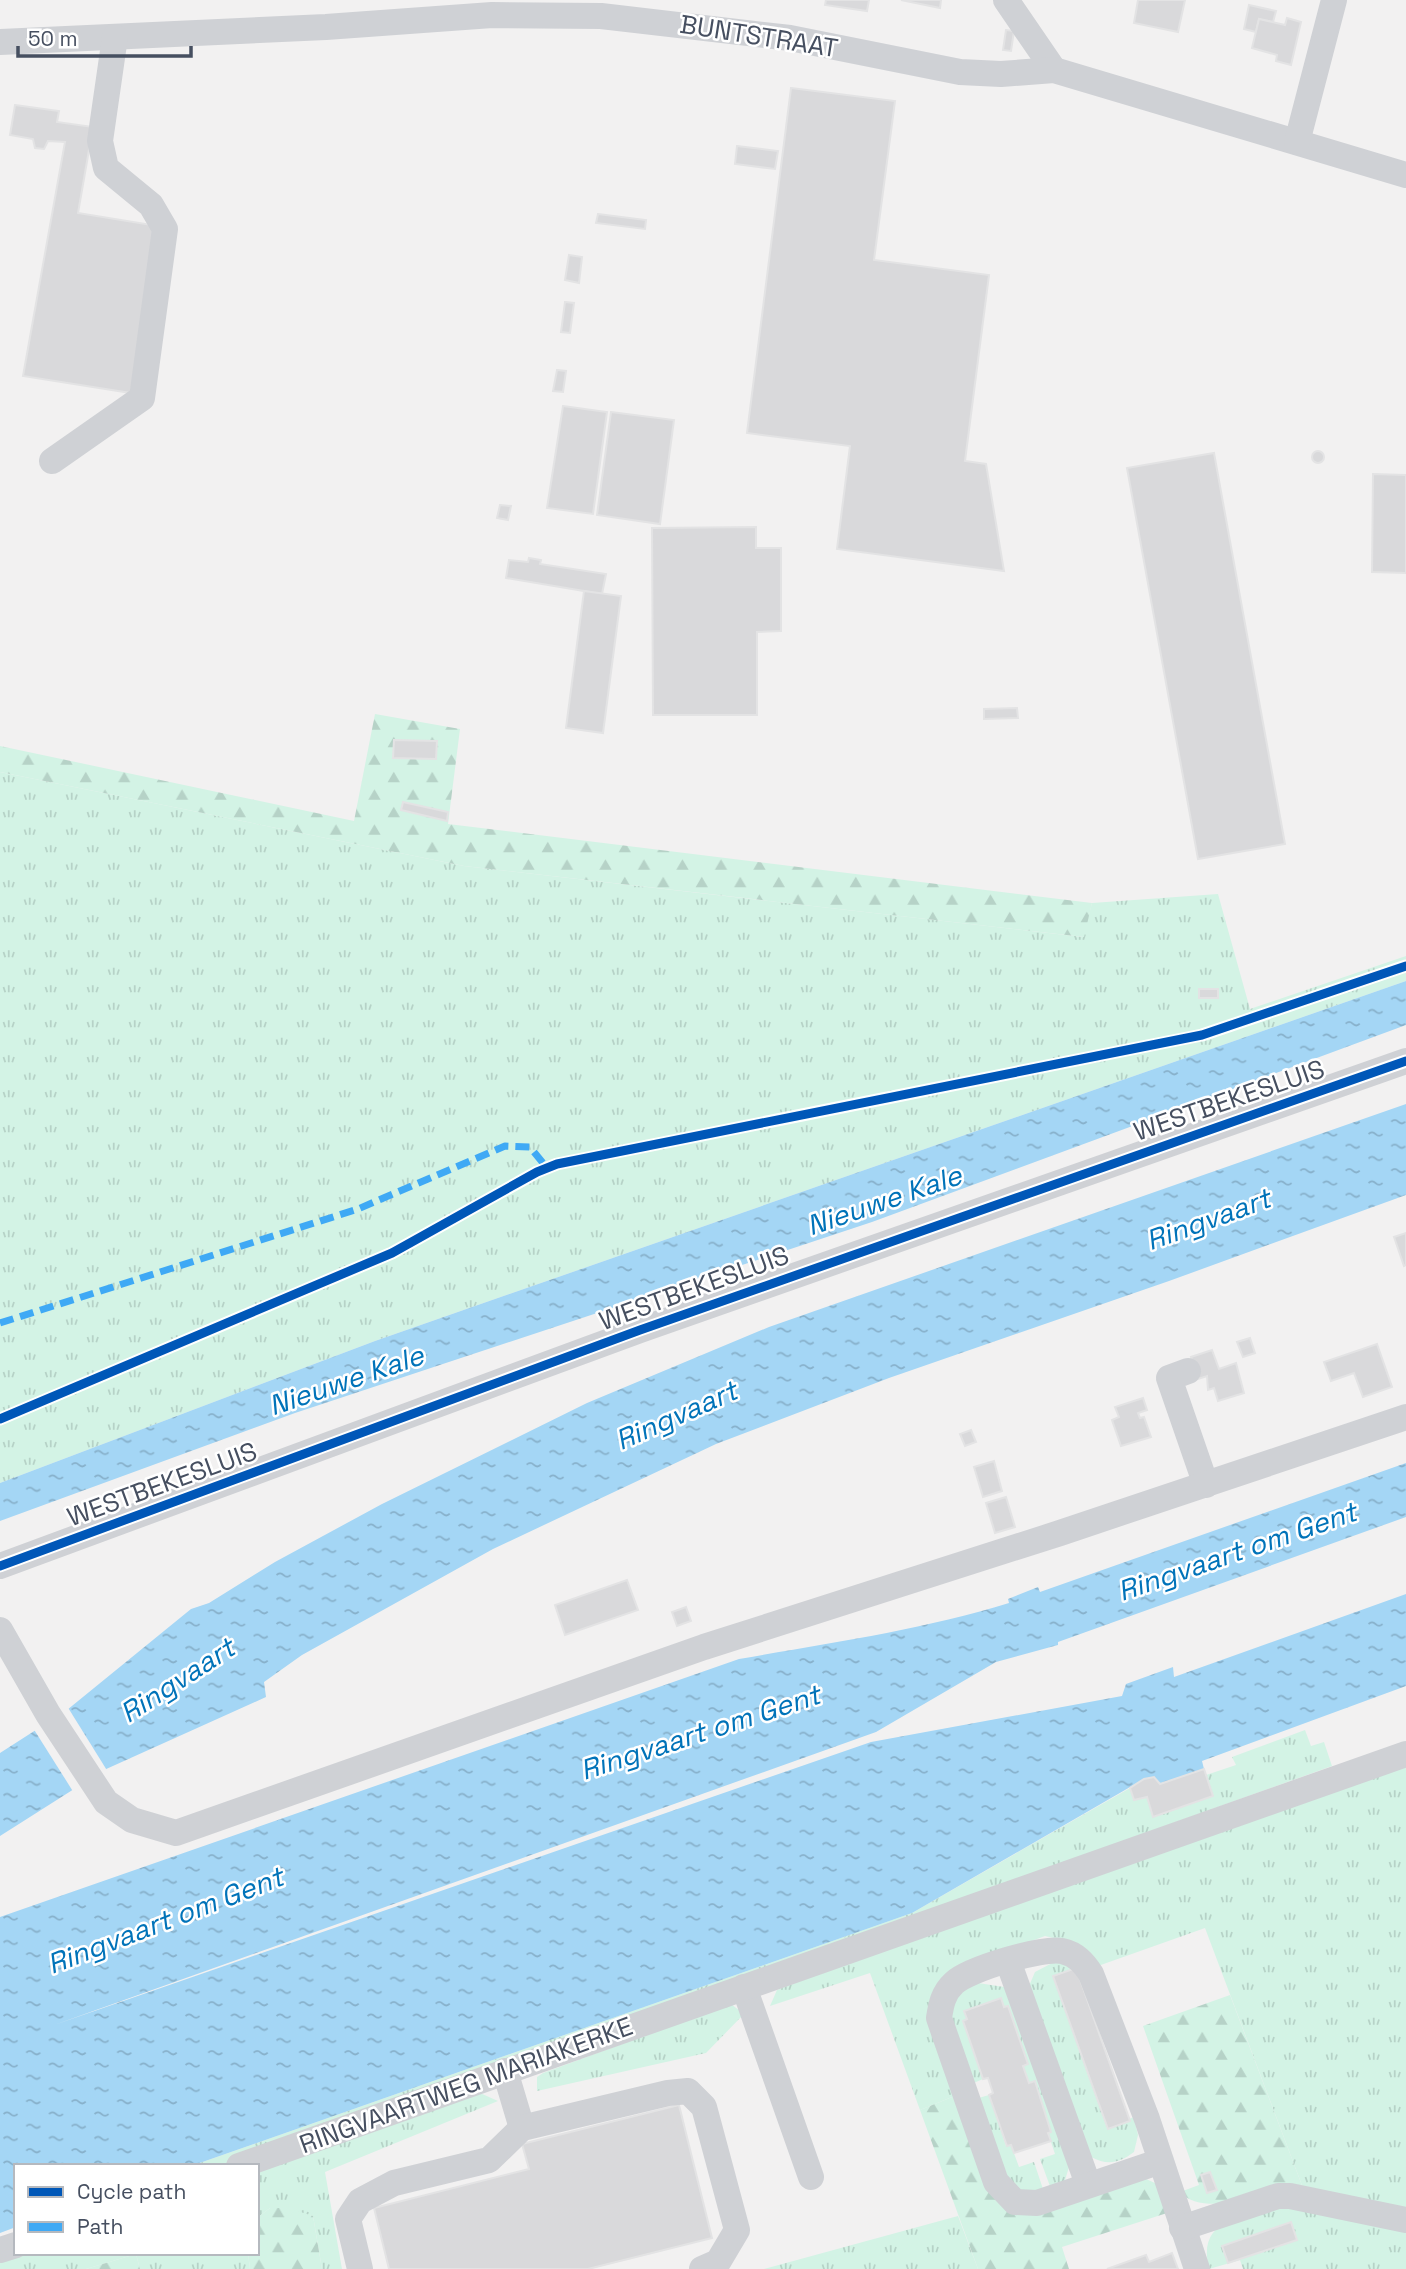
<svg xmlns="http://www.w3.org/2000/svg" width="1406" height="2269" font-family="'Space Grotesk',sans-serif">
<style>
.grass{fill:url(#grass-tufts)}
.forest{fill:url(#forest-firs)}
.water{fill:url(#water-ripples)}
.pier{fill:#f2f1f1}
.building{fill:#d9d9db;stroke:#e3e3e4;stroke-width:2}
.lines{fill:none;stroke-linecap:round;stroke-linejoin:round}
.minor{stroke:#cfd1d5;stroke-width:26}
.quiet{stroke:#3fa9f5;stroke-width:7;stroke-dasharray:14 7;stroke-linecap:butt}
.cycleway-casing{stroke:#fff;stroke-width:13}
.cycleway{stroke:#0057b8;stroke-width:9}
.labels{text-anchor:middle;stroke-width:5;stroke-linejoin:round;paint-order:stroke}
.street-label{font-size:26px;fill:#464f60;stroke:#fff}
.water-label{font-size:28px;font-style:italic;fill:#0073b9;stroke:#fff}
</style>
<defs>
<pattern id="grass-tufts" width="24" height="20" patternUnits="userSpaceOnUse" patternTransform="scale(1.75)"><rect width="24" height="20" fill="#d3f3e5"/><path d="M3 7l-1-3M5 7V3M7 7l1-3M15 17l-1-3M17 17v-4M19 17l1-3" fill="none" stroke="#b6d2c7"/></pattern>
<pattern id="forest-firs" width="22" height="20" patternUnits="userSpaceOnUse" patternTransform="scale(1.75)"><rect width="22" height="20" fill="#d3f3e5"/><path d="M5 1l3.5 6h-7zM16 11l3.5 6h-7z" fill="#b6d2c7"/></pattern>
<pattern id="water-ripples" width="26" height="14" patternUnits="userSpaceOnUse" patternTransform="scale(1.75)"><rect width="26" height="14" fill="#a4d6f5"/><path d="M2 4q2-2 4 0t4 0M15 11q2-2 4 0t4 0" fill="none" stroke="#87b0ca"/></pattern>
</defs>
<rect width="100%" height="100%" fill="#f2f1f1"/>
<g class="grass">
<path d="M0 772 464 866 1083 937 1092 903 1218 894 1250 1009 1406 956V981L375 1341 0 1483Z"/>
<path d="M1305 1730 1311 1746 1324 1742 1332 1766 218 2166H191L912 1913 1130 1788 1134 1799 1147 1797 1154 1817 1212 1796 1206 1775 1236 1765 1232 1757Z"/>
<path d="M1406 1766V2213L1303 2188 1205 1928 1098 1966 1070 1942 1045 1936 961 1967 949 1975 957 2095 920 2110 870 1973 770 2006 777 1990 830 1969Z"/>
<path d="M1056 1961 1079 1968 1053 1977 1107 2128 1134 2117 1138 2135 1134 2152C1119 2163 1108 2166 1091 2157L1029 1986 1035 1972Z"/>
<path d="M978 1983 1004 1987 1070 2164 1065 2180 1051 2189 1040 2159 1055 2154 1048 2133 1051 2131 1035 2082 1029 2083 1023 2066 1028 2064 1008 2006 1004 2007 1000 1998 964 2011 967 2019 964 2021 983 2079 969 2085 948 2021 958 1993Z"/>
<path d="M731 2004 744 2014 706 2053 537 2091V2077L543 2073Z"/>
<path d="M480 2093 498 2101 325 2172 342 2269H322L313 2216 270 2208 257 2218V2172Z"/>
<path d="M989 2095 1006 2146 1011 2145 1019 2167 1034 2162 1044 2192 1013 2189 975 2099Z"/>
<path d="M1275 2205 1406 2229V2269H1243L1240 2260 1209 2269C1197 2220 1238 2219 1275 2205Z"/>
<path d="M958 2216 978 2269H764Z"/>
<path d="M21 2253H248L250 2269H140L136 2254 86 2269H0V2261Z"/>
</g>
<g class="forest">
<path d="M375 714 460 729 448 824 1092 903 1084 937 464 866 0 772V746L354 821Z"/>
<path d="M1230 1995 1303 2188C1273 2194 1201 2218 1180 2192L1199 2185 1143 2026Z"/>
<path d="M957 2095 998 2199 1144 2178 1157 2184 1167 2213 1062 2247 1069 2269H978L920 2110Z"/>
<path d="M270 2208H288L313 2216 322 2269H250L248 2253H257V2218Z"/>
<path d="M136 2254 140 2269H86Z"/>
</g>
<g class="water">
<path d="M1406 981V1025L872 1222 295 1413 0 1521V1483L375 1341Z"/>
<path d="M1406 1104V1195L1169 1281 889 1378 716 1444 493 1549 302 1655 264 1682 266 1697 104 1770 0 1836V1753L67 1710 191 1609 209 1603 275 1562 382 1504 587 1403 769 1327Z"/>
<path d="M1406 1463V1517L1058 1642V1645L996 1662 876 1732 54 2025 871 1742 1122 1696 1126 1684 1173 1667 1174 1677 1406 1594V1686L1202 1761 1204 1769 1160 1784 1154 1777 1144 1779 912 1913 191 2166H16V2227L0 2233V1917L739 1659C829 1643 922 1630 1009 1603L1008 1599 1038 1587 1040 1592Z"/>
</g>
<path class="pier" d="M67 1706 108 1772 74 1793 33 1728Z"/>
<g class="building">
<path d="M826 0H869L867 11 825 5Z"/>
<path d="M901 0H941L940 8Z"/>
<path d="M1138 0H1185L1178 32 1134 23Z"/>
<path d="M1249 5 1276 11 1273 22 1259 19 1256 32 1244 29Z"/>
<path d="M1287 18 1301 22 1291 65 1276 61 1277 55 1252 48 1259 19 1285 25Z"/>
<path d="M1006 30 1014 31 1011 51 1003 50Z"/>
<path d="M791 88 895 101 874 260 989 275 965 461 986 464 1004 571 837 549 850 446 747 433Z"/>
<path d="M15 105 59 111 57 122 93 127 78 213 158 226 131 393 23 376 65 142 48 141 44 149 35 148 33 139 10 135Z"/>
<path d="M737 146 778 151 775 169 735 164Z"/>
<path d="M598 214 646 220 645 229 596 223Z"/>
<path d="M569 255 582 257 579 283 565 280Z"/>
<path d="M565 302 574 303 570 333 561 332Z"/>
<path d="M557 370 566 371 563 392 553 391Z"/>
<path d="M563 406 607 412 593 514 547 508Z"/>
<path d="M611 412 674 420 660 524 597 515Z"/>
<circle cx="1318" cy="457" r="6"/>
<path d="M1214 453 1285 844 1198 859 1127 468Z"/>
<path d="M1373 474 1406 475V573L1372 572Z"/>
<path d="M500 505 511 506 508 520 497 518Z"/>
<path d="M756 527V548H781V631L757 632V715H653L652 528Z"/>
<path d="M529 558 541 560 540 564 606 574 602 594 506 578 509 560 528 562Z"/>
<path d="M584 591 621 596 603 733 566 728Z"/>
<path d="M1017 708 1018 718 984 719V709Z"/>
<path d="M394 740 437 741 436 759 393 758Z"/>
<path d="M403 802 448 812 447 821 401 810Z"/>
<rect x="1199" y="989" width="19" height="9"/>
<path d="M1406 1233V1265L1404 1266 1394 1237Z"/>
<path d="M1250 1338 1255 1353 1243 1357 1237 1342Z"/>
<path d="M1377 1344 1392 1387 1363 1397 1354 1373 1331 1381 1324 1362Z"/>
<path d="M1212 1350 1219 1369 1236 1363 1244 1393 1218 1401 1214 1388 1208 1390 1207 1376 1198 1379 1191 1357Z"/>
<path d="M1143 1398 1147 1410 1138 1413 1140 1418 1144 1417 1151 1437 1121 1446 1112 1420 1119 1417 1115 1407Z"/>
<path d="M971 1430 976 1442 965 1446 960 1434Z"/>
<path d="M994 1461 1002 1491 983 1497 974 1467Z"/>
<path d="M1006 1497 1015 1527 995 1533 986 1503Z"/>
<path d="M627 1580 638 1610 565 1635 555 1605Z"/>
<path d="M686 1607 691 1621 677 1626 672 1612Z"/>
<path d="M1204 1769 1213 1796 1153 1817 1147 1797 1134 1800 1130 1788 1144 1779 1154 1777 1160 1784Z"/>
<path d="M1076 1968 1130 2121 1108 2129 1053 1976Z"/>
<path d="M1001 1998 1004 2007 1008 2006 1028 2064 1023 2066 1029 2083 1035 2081 1051 2132 1048 2133 1051 2141 1014 2153 1011 2145 1007 2146 989 2095 993 2093 988 2078 983 2079 963 2021 967 2019 964 2011Z"/>
<path d="M679 2105 712 2238 588 2269H389L374 2208 529 2169 522 2144Z"/>
<path d="M1210 2172 1217 2190 1207 2193 1201 2175Z"/>
<path d="M1291 2222 1297 2240 1228 2263 1222 2246Z"/>
<path d="M1172 2253 1178 2269H1107L1146 2255 1149 2262Z"/>
</g>
<g class="lines">
<g class="minor">
<path d="M1006 0 1054 70"/>
<path d="M0 42 326 27 492 15 601 16 790 38 960 72 1001 74 1054 70 1406 175"/>
<path d="M1297 142 1334 0"/>
<path d="M52 461 142 398 165 229 151 205 106 168 100 141 115 37"/>
<path d="M1188 1371 1169 1378 1206 1485"/>
<path d="M0 1566 640 1330 1406 1061"/>
<path d="M0 1630 48 1714 106 1802 132 1820 176 1833 704 1647 1060 1533 1406 1417"/>
<path d="M1008 1961 1088 2184"/>
<path d="M744 1987 811 2177"/>
<path d="M505 2071 522 2128"/>
<path d="M1161 2161 1037 2203 1015 2202 996 2182 939 2018C941 2005 943 1993 954 1983 969 1969 1042 1947 1062 1951 1076 1954 1084 1963 1091 1974L1147 2119 1197 2269"/>
<path d="M239 2166 1406 1754"/>
<path d="M1182 2228 1278 2196H1290L1406 2220"/>
<path d="M0 2250 16 2245"/>
<path d="M360 2269 348 2219 360 2201 394 2183 489 2160 522 2128 668 2093 688 2091 704 2107 737 2230 718 2262 702 2269"/>
</g>
<path class="quiet" d="M0 1323 358 1209 505 1146 530 1147 547 1168"/>
<g class="cycleway-casing">
<g id="cycleway">
<path d="M0 1419 392 1253 537 1172 557 1164 1202 1035 1406 966"/>
<path d="M0 1566 640 1330 1406 1061"/>
</g>
</g>
<use href="#cycleway" class="cycleway"/>
</g>
<g class="labels">
<g class="street-label">
<text transform="translate(759 36) rotate(9)" y="9">BUNTSTRAAT</text>
<text transform="translate(1229 1100) rotate(-19)" y="9">WESTBEKESLUIS</text>
<text transform="translate(694 1288) rotate(-20)" y="9">WESTBEKESLUIS</text>
<text transform="translate(162 1484) rotate(-20)" y="9">WESTBEKESLUIS</text>
<text transform="translate(466 2085) rotate(-20)" y="9">RINGVAARTWEG MARIAKERKE</text>
</g>
<g class="water-label">
<text transform="translate(884 1200) rotate(-19)" y="10">Nieuwe Kale</text>
<text transform="translate(1208 1219) rotate(-20)" y="10">Ringvaart</text>
<text transform="translate(346 1380) rotate(-19)" y="10">Nieuwe Kale</text>
<text transform="translate(676 1415) rotate(-24)" y="10">Ringvaart</text>
<text transform="translate(1237 1551) rotate(-19)" y="10">Ringvaart om Gent</text>
<text transform="translate(177 1680) rotate(-33)" y="10">Ringvaart</text>
<text transform="translate(700 1732) rotate(-18)" y="10">Ringvaart om Gent</text>
<text transform="translate(165 1920) rotate(-21)" y="10">Ringvaart om Gent</text>
</g>
</g>
<rect x="14" y="2164" width="245" height="91" fill="#ffffff" stroke="#b5b9bf" stroke-width="2"/>
<rect x="28" y="2187" width="35" height="10" fill="#0057b8" stroke="#b5b9bf" stroke-width="2"/>
<text x="77" y="2199" font-size="21" fill="#464f60">Cycle path</text>
<rect x="28" y="2222" width="35" height="10" fill="#3fa9f5" stroke="#b5b9bf" stroke-width="2"/>
<text x="77" y="2234" font-size="21" fill="#464f60">Path</text>
<path d="M18 46v10h173v-10" fill="none" stroke="#464f60" stroke-width="3.5"/>
<text x="28" y="46" font-size="21" fill="#464f60" stroke="#ffffff" stroke-width="5" paint-order="stroke">50 m</text>
</svg>
